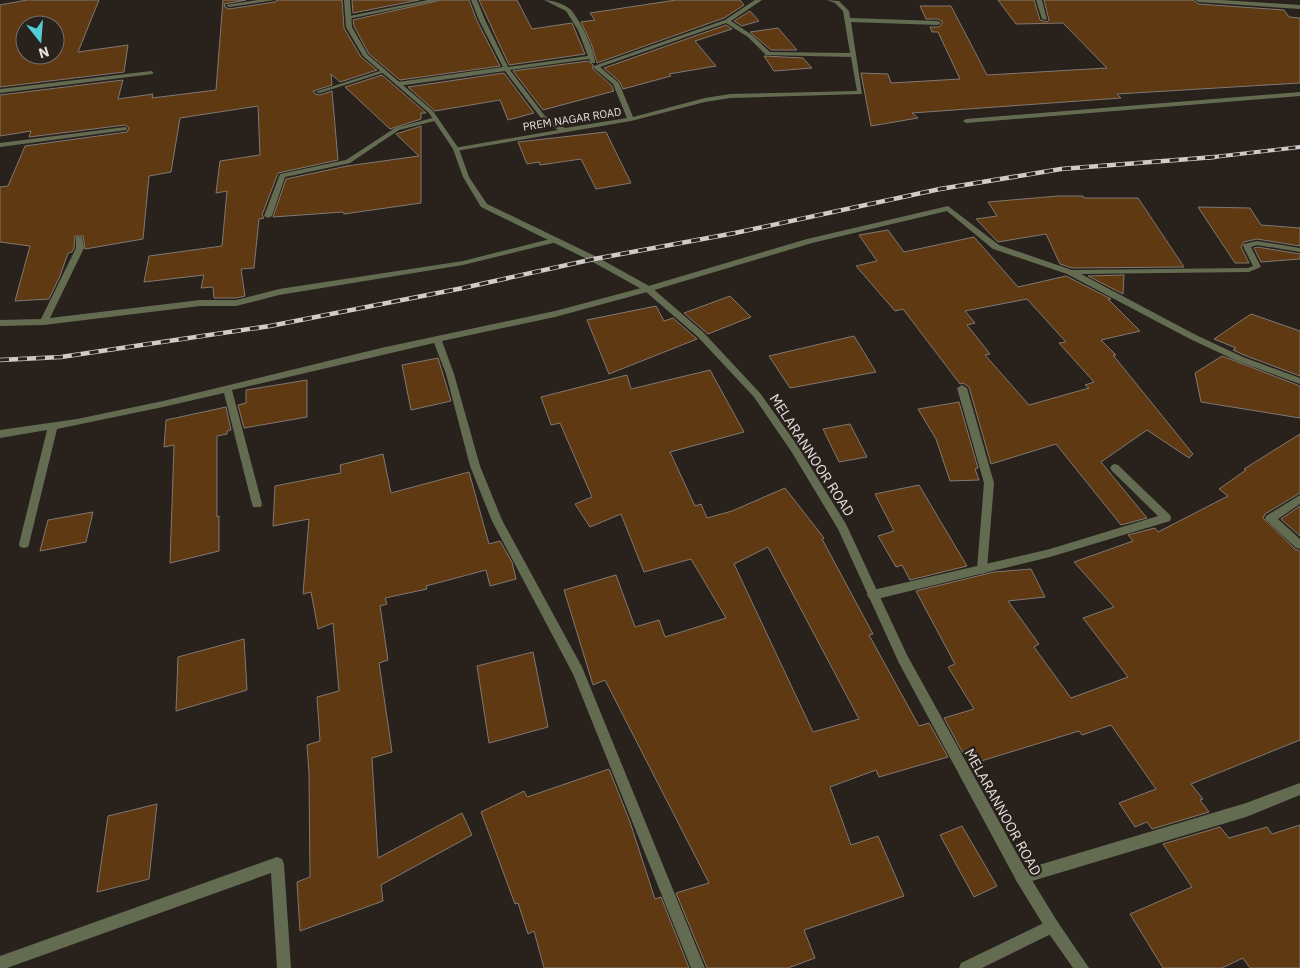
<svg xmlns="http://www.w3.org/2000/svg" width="1300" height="968" font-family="'IBM Plex Sans',sans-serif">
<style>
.building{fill:#5e3912;stroke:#807872;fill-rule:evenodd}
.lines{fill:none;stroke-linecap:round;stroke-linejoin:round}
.service{fill:#636c51;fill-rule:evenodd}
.minor{fill:#636c51;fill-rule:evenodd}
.tertiary{fill:#636c51;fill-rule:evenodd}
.rail-far1-casing{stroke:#d0cbc8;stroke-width:4}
.rail-casing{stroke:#d0cbc8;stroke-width:4.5}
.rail-far1{stroke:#28211c;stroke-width:2.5;stroke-dasharray:7;stroke-linecap:butt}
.rail{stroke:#28211c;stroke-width:3;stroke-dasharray:9;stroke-linecap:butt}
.labels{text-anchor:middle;stroke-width:4.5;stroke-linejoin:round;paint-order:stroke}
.far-street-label{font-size:11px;fill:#e5e0dd;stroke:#28211c}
.street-label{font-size:14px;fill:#e5e0dd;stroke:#28211c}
</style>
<rect width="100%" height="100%" fill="#28211c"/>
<g class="building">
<path d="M27 0H99L78 52 128 45 124 72 0 87V5ZM25 25H55V55H25Z"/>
<path d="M223 0H246L224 4 225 7 229 9 275 2 277 0H342L344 28 361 57 377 70 340 82 331 74 332 85 313 91 315 94 320 95 332 91 338 160 278 173 262 215 264 218 259 219 254 268 241 269 245 296 236 298H214L213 287 201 288 204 275 144 282 149 256 222 246 227 191 216 193 220 161 260 155 258 106 180 118 171 172 149 176 143 239 85 249 83 236H75L74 248 72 252 68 253 60 276 49 299 15 301 30 246 0 242V187L8 186 25 146 127 132 129 128 125 125 29 137 31 131 0 136V95L123 80 118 99 153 94 152 98 216 90Z"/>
<path d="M352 0H419L353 13Z"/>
<path d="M441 0H469L477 21 500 66 400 80 369 54 354 26 353 20Z"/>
<path d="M479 0H517L532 29 572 23 585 54 509 65Z"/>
<path d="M676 0H740L744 5 724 18 597 63 591 43 581 22 595 20 590 13Z"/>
<path d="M998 0H1034L1040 20 1047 22 1049 20 1044 0H1193L1198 4 1284 10 1289 17 1300 18V83L1117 94 1121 98 912 113 918 118 871 126 861 73 888 74 891 83 960 79 938 32H932L930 27H939L943 22 938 19H926L920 6H951L987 75 1107 68 1063 23 1016 24Z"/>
<path d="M750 11 759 21 742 26 734 21Z"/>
<path d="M726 25 732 29 695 41 716 66 669 74 671 76 623 89 620 82 604 68Z"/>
<path d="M778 28 797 50H771L750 32Z"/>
<path d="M764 56 803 58 812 68 774 71Z"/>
<path d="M588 61 593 65V69L611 85 614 91 543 110 513 71Z"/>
<path d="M504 73 534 113 508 120 500 100 435 111 408 87Z"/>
<path d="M382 75 426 113H421V119L390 129 345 87Z"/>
<path d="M421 126V203L344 214 343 212 273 217 286 179 347 166 419 156 396 134Z"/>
<path d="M606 132 631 183 596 189 581 159 540 165 539 162 527 164 518 142Z"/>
<path d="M1058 196H1083L1084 198H1138L1184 267 1072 268 1060 264 1046 234 998 242 976 219 997 216 988 202Z"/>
<path d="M1198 207 1250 208 1261 225 1300 228V246L1257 239 1244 242 1241 247 1249 263H1235Z"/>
<path d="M888 230 904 252 974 237 1018 287 1066 276 1111 299H1108L1140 331 1101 340 1116 355H1113L1193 454 1189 458 1147 430 1101 462 1147 518 1121 525 1056 444 991 464 969 387 963 383 960 384 903 309 895 311 856 266 877 261 859 235ZM1027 299 1066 342 1059 343 1094 382 1085 385 1089 388 1029 405 985 355 990 354 967 325 975 323 965 311Z"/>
<path d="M1257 247 1300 254V259L1261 262 1254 248Z"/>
<path d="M1124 275 1123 294 1088 276Z"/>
<path d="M730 296 751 317 708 334 684 313Z"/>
<path d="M656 306 664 321 673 318 697 339 609 374 587 320Z"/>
<path d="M1251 314 1300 331V376L1244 355 1233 350 1236 348 1214 339Z"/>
<path d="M854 336 876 372 790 388 769 356Z"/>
<path d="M1222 356 1300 386V418L1201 402 1195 373Z"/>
<path d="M438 358 451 401 411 410 402 365Z"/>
<path d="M710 370 744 432 670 452 695 506 701 504 707 518 732 511 785 488 824 538 822 539 873 634 869 635 919 726 929 723 948 757 879 777 876 770 830 787 851 845 878 836 904 896 804 930 815 958 788 968H707L676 893 709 883 605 680 593 685 564 590 616 575 635 627 659 620 665 637 726 618 691 559 644 572 621 514 590 527 575 504 592 497 560 423 551 425 541 397 627 375 631 389ZM768 547 859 719 813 732 734 564Z"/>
<path d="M307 380V417L244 428 238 405 246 403V390Z"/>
<path d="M959 402 978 468 975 469 979 480 950 481 936 439 918 409Z"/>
<path d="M226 407 231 430 227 431V434L217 436V517L219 516V551L170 563 174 445 164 447 166 420Z"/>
<path d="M850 424 867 457 839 462 823 429Z"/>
<path d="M1300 434V493L1265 514 1263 518 1295 549 1300 551V740L1191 784 1203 799 1200 800 1209 812 1152 829 1147 822 1135 827 1119 803 1156 789 1111 725 1082 735 1079 731 981 761 974 750 963 753 944 718 974 709 948 667 955 664 916 591 994 572 1031 569 1045 597 1008 601 1039 644 1034 647 1071 698 1128 677 1083 618 1114 607 1074 562 1133 541 1128 535 1155 528 1158 532 1228 496 1219 489 1246 470 1244 469Z"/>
<path d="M383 454 391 493 469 472 489 544 500 541 512 562 516 579 490 586 486 570 426 586 427 589 385 598 387 604 380 606 388 660 379 663 392 752 372 758 378 858 462 813 472 835 381 885 383 901 300 931 297 882 310 877 309 773 307 745 320 741 317 697 339 691 333 623 318 629 311 592 303 594 309 519 273 526 275 486 341 473 340 465Z"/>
<path d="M919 485 967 566 910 580 902 565 896 567 878 536 894 531 875 494Z"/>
<path d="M1300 506V536L1281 519Z"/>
<path d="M93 512 86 542 40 551 48 520Z"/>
<path d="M244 639 247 690 176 711 178 657Z"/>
<path d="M533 652 548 727 489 743 477 666Z"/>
<path d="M609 769 630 822 655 899 661 897 689 968H544L534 931 528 934 518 903 515 904 481 812 524 791 527 797Z"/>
<path d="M157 804 149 879 97 892 108 816Z"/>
<path d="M1300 825V968H1250L1243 958 1222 968H1163L1130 914 1192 887 1163 844 1220 827 1229 838 1267 827 1272 834Z"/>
<path d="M962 826 997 886 974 897 940 835Z"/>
</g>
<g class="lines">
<g class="service">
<path d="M1300 92V96L966 123 963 121 966 119Z"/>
<path d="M962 385 967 388 994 483 987 569 986 572 982 574 978 572 977 569 984 483 957 388Z"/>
<path d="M1300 495V504L1278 519 1300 539V549L1296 548 1265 519 1266 516Z"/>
</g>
<g class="minor">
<path d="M258 0H275L229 7 226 5Z"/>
<path d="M428 0H439L348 19 345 17Z"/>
<path d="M471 0H477L485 20 508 67 588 56 578 30 566 11 544 0C552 0 564 4 570 9 580 19 595 51 595 63H591L589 59 510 70 545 116 565 128 627 118 613 84 594 68V66L725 20 755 0H762L731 21 752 35 770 52 850 53 843 11 835 3 827 0 839 1 849 11 850 18 938 21 941 23 938 25 851 22 862 94 730 98 705 102 631 121 456 151 453 149 454 148 558 130 541 118 505 71 398 86 395 84 398 82 503 67 479 20ZM726 23 748 37 766 55 851 57 857 91 730 94 705 98 633 117 619 83 600 67Z"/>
<path d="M1036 0H1042L1047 20 1042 19Z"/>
<path d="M1195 0H1221L1300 5V9L1198 2Z"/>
<path d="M151 71 153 72V74L0 93V89Z"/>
<path d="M380 71 385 72 320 93 315 92Z"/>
<path d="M436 117 439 119 438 120 399 130 350 163 285 177 272 216 268 218 264 216 280 174 346 160 395 128Z"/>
<path d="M125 127 127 128V130L0 147V143Z"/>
<path d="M948 206 999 245 1072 270 1248 268 1253 266 1243 246 1244 244 1257 241 1300 248V252L1257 245 1251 247 1261 267 1249 272 1081 274 1196 335 1243 357 1300 378V384L1237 361 1190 339 1067 274 993 249 947 211 812 243 651 291 555 317 442 341 454 374 480 466 502 520 582 667 705 968H691L573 674 492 521 470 466 446 374 434 343 232 390 262 504 261 507H253L252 504 224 393 163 407 57 429 29 544 28 547 24 548 20 547 19 544 47 430 0 438V430L77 419 163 401 381 348 555 311 645 287 807 239Z"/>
<path d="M76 237H82L84 248 50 318 200 300H236L279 289 463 261 554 238 558 240 557 242 463 265 279 295 236 306H200L44 325 0 326V320L41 319 76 248Z"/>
<path d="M1115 464 1118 465 1170 515 1171 518 1170 521 1050 557 873 600 869 598 867 595 869 592 873 590 1050 549 1158 516 1112 471 1110 468 1112 465Z"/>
<path d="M1300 783V795L1246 817 1022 884 1017 882 1015 877 1017 872 1022 870 1246 803Z"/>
<path d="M277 857 282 859 284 864 291 968H277L271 873 7 968H0V956Z"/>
<path d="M1052 919 1057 921 1059 926 1057 931 982 968H959L961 963Z"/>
</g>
<path class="tertiary" d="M344 0H350L352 27 368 55 433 111 459 149 469 177 487 204 597 257 651 287 703 332 760 393 797 445 846 524 907 655 1027 872 1057 921 1089 968H1073L1047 931 1017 882 899 663 838 529 791 451 754 397 697 336 645 291 591 261 481 207 463 177 453 149 429 113 363 56 346 27Z"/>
<g class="rail-far1-casing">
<path id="rail-far1" d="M1205 158 1300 147"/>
</g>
<g class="rail-casing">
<path id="rail" d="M0 360 61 357 270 326 463 288 594 259 735 233 940 189 1061 169 1215 157"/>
</g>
<use href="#rail-far1" class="rail-far1"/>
<use href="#rail" class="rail"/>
</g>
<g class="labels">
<g class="far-street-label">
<text transform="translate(572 119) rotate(-9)" y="4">PREM NAGAR ROAD</text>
</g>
<g class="street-label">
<text transform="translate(812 455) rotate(57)" y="5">MELARANNOOR ROAD</text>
<text transform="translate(1003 812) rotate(61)" y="5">MELARANNOOR ROAD</text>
</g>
</g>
<g transform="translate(40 40) rotate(163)"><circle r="24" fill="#28211c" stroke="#746d69"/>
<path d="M0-4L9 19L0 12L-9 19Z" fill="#52ccd5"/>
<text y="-8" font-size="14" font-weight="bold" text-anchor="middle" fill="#e5e0dd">N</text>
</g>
</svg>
